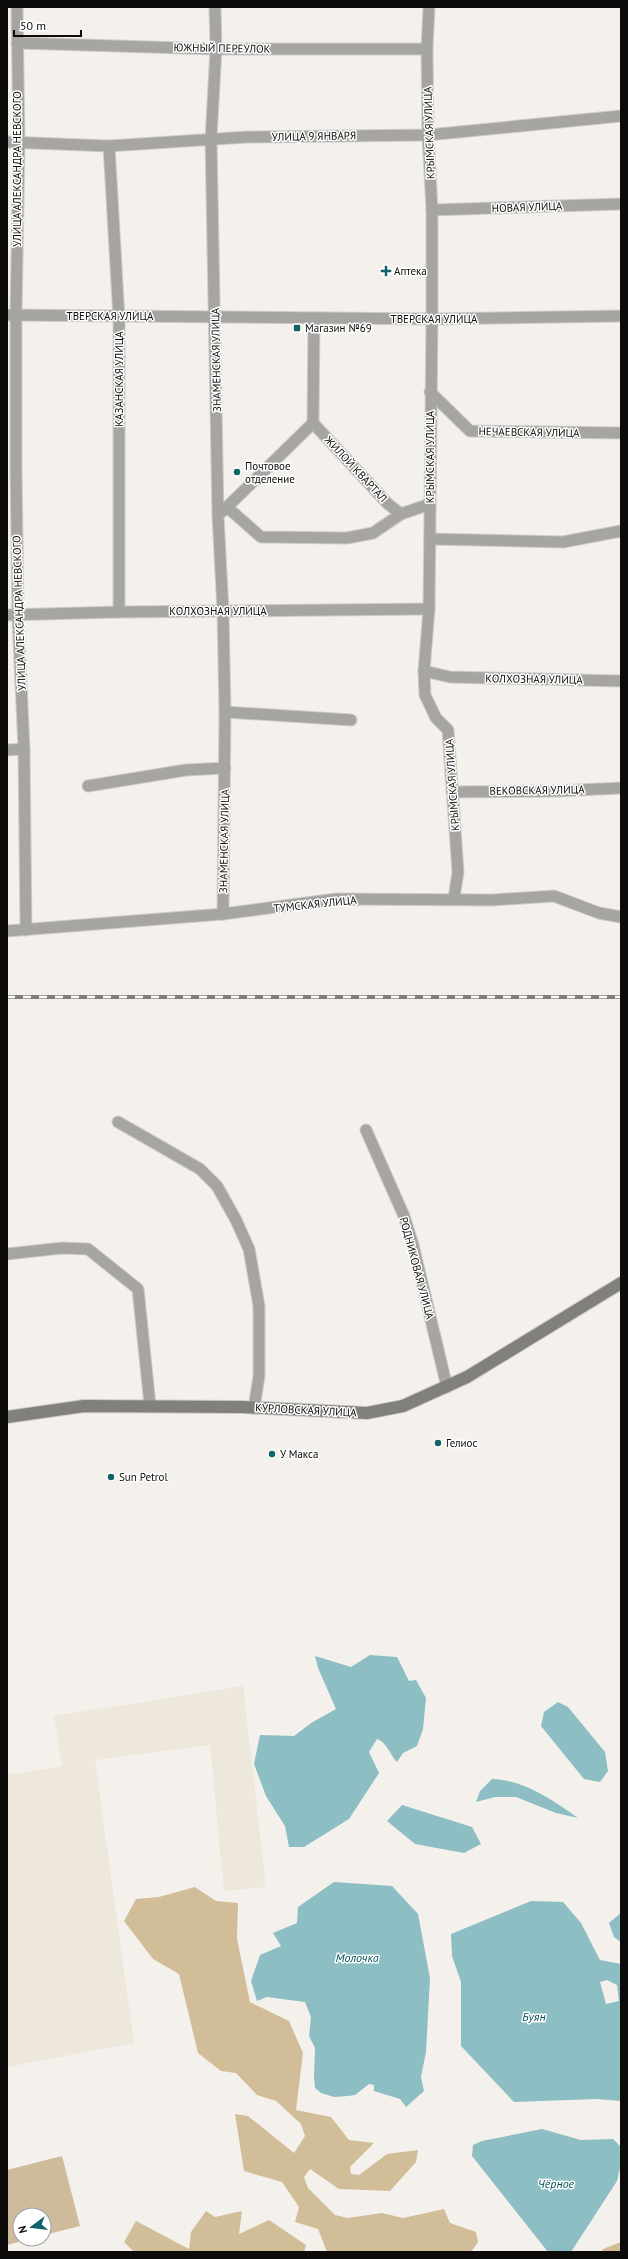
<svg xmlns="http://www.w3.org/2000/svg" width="628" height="2259" font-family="'PT Sans',sans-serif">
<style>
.built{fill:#eee7db}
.green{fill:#cebb9b}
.forest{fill:#d2bd99}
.water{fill:#8cbec4;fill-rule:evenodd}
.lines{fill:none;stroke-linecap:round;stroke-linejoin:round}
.minor-casing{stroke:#cfccc8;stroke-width:13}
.secondary-casing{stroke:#cfccc8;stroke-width:14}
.minor{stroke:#a6a5a2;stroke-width:11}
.secondary{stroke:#81807c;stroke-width:12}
.rail-casing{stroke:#807e7b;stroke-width:4}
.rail{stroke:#fff;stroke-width:2.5;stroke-dasharray:8;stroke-linecap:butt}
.poi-dot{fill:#12626a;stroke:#fff;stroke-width:1.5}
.labels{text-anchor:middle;stroke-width:3;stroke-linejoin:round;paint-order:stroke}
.street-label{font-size:11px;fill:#0c0b0a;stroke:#fff}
.poi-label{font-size:11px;fill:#0c0b0a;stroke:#fff;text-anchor:start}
.water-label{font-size:12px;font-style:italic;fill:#07545b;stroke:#fff}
</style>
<rect width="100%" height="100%" fill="#f4f1ec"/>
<path class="built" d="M243 1686 266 1887 224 1891 210 1745 95 1760 134 2043 7 2067V1775L62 1766 54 1716Z"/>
<path class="green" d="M62 2156 80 2226 44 2235V2215H20V2239H30L7 2245V2170Z"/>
<g class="forest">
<path d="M195 1887 216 1901 238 1903 237 1939 250 2002 289 2021 303 2053 296 2110 331 2117 349 2140 374 2143 350 2167 351 2174 359 2175 387 2154 418 2150 416 2162 390 2191 339 2189 310 2169 304 2177 308 2188 335 2215 348 2218 382 2213 403 2218 444 2209 450 2223 476 2232 478 2242 471 2252H327L318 2229 295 2222 299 2207 282 2182 244 2171 235 2114 248 2116 294 2153 305 2136 301 2124 276 2101 257 2095 236 2073 221 2071 198 2053 179 1974 153 1959 124 1921 136 1899 159 1897Z"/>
<path d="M206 2211 215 2217 242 2211 239 2234 269 2220 306 2245 304 2252H134L124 2242 136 2221 189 2249 191 2232Z"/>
<path d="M621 2242V2252H602L603 2249Z"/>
</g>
<g class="water">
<path d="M370 1655 397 1657 409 1681 416 1680 426 1698 423 1729 417 1746 403 1753 397 1762C389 1754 388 1743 377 1739L369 1752 379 1773 349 1819 304 1847H289L285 1826 266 1796 254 1764 260 1735 294 1736 311 1723 336 1709 318 1668 315 1656 351 1667Z"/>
<path d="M558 1702 568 1707 605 1752 608 1771 600 1782 584 1779 541 1726 544 1712Z"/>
<path d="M492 1779C523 1780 553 1800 578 1818L556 1813 516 1797H495L476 1802 480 1791Z"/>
<path d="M402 1805 472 1827 481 1844 464 1853 415 1844 387 1821Z"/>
<path d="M334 1882 392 1886 418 1914 430 1978 426 2052 421 2077 424 2091 406 2107 400 2099 374 2091V2085L369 2084 355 2095 348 2096 334 2097 321 2093 315 2088 314 2076 315 2048 309 2036 311 2017 305 2002 267 1997 257 2001 251 1981 260 1955 281 1946 273 1933 297 1923 298 1907Z"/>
<path d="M531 1901 563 1902 581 1923 600 1960 621 1964V2101L596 2099 514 2102 461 2046V1982L452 1956 451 1934ZM607 1980 617 1985 619 2001 606 2004 600 1982Z"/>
<path d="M621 1913V1942L614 1937 609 1923Z"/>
<path d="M542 2129 581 2140 613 2139 621 2147V2164L617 2181 571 2252H548L472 2156 473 2145 482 2141Z"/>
</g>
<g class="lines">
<g class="minor-casing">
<g id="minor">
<path d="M17 7 19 143 16 315V468L18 616 24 749 26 930"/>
<path d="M215 7 216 49 211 139 218 516 223 611 225 712 223 914"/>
<path d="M429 7 427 49 428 135 432 210V319L429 609 424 671 425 695 436 718 448 730 458 872 454 898"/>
<path d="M17 43 216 49H427"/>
<path d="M7 142 109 146 247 137 428 135 621 116"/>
<path d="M109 146 119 318V612"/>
<path d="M432 210 621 204"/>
<path d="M7 315 432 319 621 316"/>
<path d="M314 318 313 423 388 504 401 514"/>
<path d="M430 392 470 431 621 433"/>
<path d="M227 507 261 537 347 538 373 533 401 514 430 504"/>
<path d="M223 511 313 423"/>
<path d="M430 539 563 542 621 531"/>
<path d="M7 615 119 612 429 609"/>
<path d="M424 671 450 677 621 681"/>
<path d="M225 712 351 720"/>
<path d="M7 750 24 749"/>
<path d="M88 786 186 770 225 768"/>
<path d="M452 792 557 791 621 788"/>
<path d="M7 931 223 914 336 899 492 900 554 896 599 913 621 917"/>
<path d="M118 1122 200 1169 217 1186 236 1220 249 1249 259 1306V1376L254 1408"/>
<path d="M366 1130 404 1216 413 1245 447 1387"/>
<path d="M7 1254 62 1248 88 1249 138 1289 150 1405"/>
</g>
</g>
<g class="secondary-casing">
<path id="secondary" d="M7 1417 84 1406 242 1407 367 1413 403 1406 467 1377 621 1283"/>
</g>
<use href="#minor" class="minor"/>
<use href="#secondary" class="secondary"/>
<g class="rail-casing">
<path id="rail" d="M7 997H621"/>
</g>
<use href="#rail" class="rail"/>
</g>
<g class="poi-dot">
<path d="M384 265h4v4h4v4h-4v4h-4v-4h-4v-4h4z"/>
<rect x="293" y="324" width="8" height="8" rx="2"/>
<circle cx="237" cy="472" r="4"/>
<circle cx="438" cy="1443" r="4"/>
<circle cx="272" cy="1454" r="4"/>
<circle cx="111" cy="1477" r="4"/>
</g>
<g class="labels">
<g class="street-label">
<text transform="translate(222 48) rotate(1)" y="4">ЮЖНЫЙ ПЕРЕУЛОК</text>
<text transform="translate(429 133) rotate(-92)" y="4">КРЫМСКАЯ УЛИЦА</text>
<text transform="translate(314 136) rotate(-1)" y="4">УЛИЦА 9 ЯНВАРЯ</text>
<text transform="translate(17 169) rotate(-90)" y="4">УЛИЦА АЛЕКСАНДРА НЕВСКОГО</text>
<text transform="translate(527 207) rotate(-2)" y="4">НОВАЯ УЛИЦА</text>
<text x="110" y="320">ТВЕРСКАЯ УЛИЦА</text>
<text x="434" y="323">ТВЕРСКАЯ УЛИЦА</text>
<text transform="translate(216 360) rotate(-91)" y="4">ЗНАМЕНСКАЯ УЛИЦА</text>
<text transform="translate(119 379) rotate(-90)" y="4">КАЗАНСКАЯ УЛИЦА</text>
<text transform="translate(529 432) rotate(1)" y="4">НЕЧАЕВСКАЯ УЛИЦА</text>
<text transform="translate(430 457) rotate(-90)" y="4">КРЫМСКАЯ УЛИЦА</text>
<text transform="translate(356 469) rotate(47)" y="4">ЖИЛОЙ КВАРТАЛ</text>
<text x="218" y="615">КОЛХОЗНАЯ УЛИЦА</text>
<text transform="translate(19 613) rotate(-92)" y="4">УЛИЦА АЛЕКСАНДРА НЕВСКОГО</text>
<text transform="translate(534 679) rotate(1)" y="4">КОЛХОЗНАЯ УЛИЦА</text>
<text transform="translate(452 785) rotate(-94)" y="4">КРЫМСКАЯ УЛИЦА</text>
<text transform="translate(537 790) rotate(-1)" y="4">ВЕКОВСКАЯ УЛИЦА</text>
<text transform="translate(224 841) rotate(-89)" y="4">ЗНАМЕНСКАЯ УЛИЦА</text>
<text transform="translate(315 904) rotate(-6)" y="4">ТУМСКАЯ УЛИЦА</text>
<text transform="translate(417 1268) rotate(75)" y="4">РОДНИКОВАЯ УЛИЦА</text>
<text transform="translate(306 1410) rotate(3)" y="4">КУРЛОВСКАЯ УЛИЦА</text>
</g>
<g class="poi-label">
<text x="394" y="275">Аптека</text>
<text x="305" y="332">Магазин №69</text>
<text x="245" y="470">Почтовое<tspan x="245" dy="13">отделение</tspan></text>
<text x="446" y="1447">Гелиос</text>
<text x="280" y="1458">У Макса</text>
<text x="119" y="1481">Sun Petrol</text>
</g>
<g class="water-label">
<text x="357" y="1962">Молочка</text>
<text x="534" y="2021">Буян</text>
<text x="556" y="2188">Чёрное</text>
</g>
</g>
<rect width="628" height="2259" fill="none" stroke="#0c0b0a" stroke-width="16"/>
<g transform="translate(32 2227) rotate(255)"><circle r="19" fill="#ffffff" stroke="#9e9d9d"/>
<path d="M0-3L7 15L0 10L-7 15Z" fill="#12626a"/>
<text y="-6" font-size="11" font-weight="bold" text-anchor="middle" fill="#0c0b0a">N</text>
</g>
<path d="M14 30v6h67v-6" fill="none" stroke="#0c0b0a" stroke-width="2"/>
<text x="20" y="30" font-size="12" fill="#0c0b0a" stroke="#ffffff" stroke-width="3" paint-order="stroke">50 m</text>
</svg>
